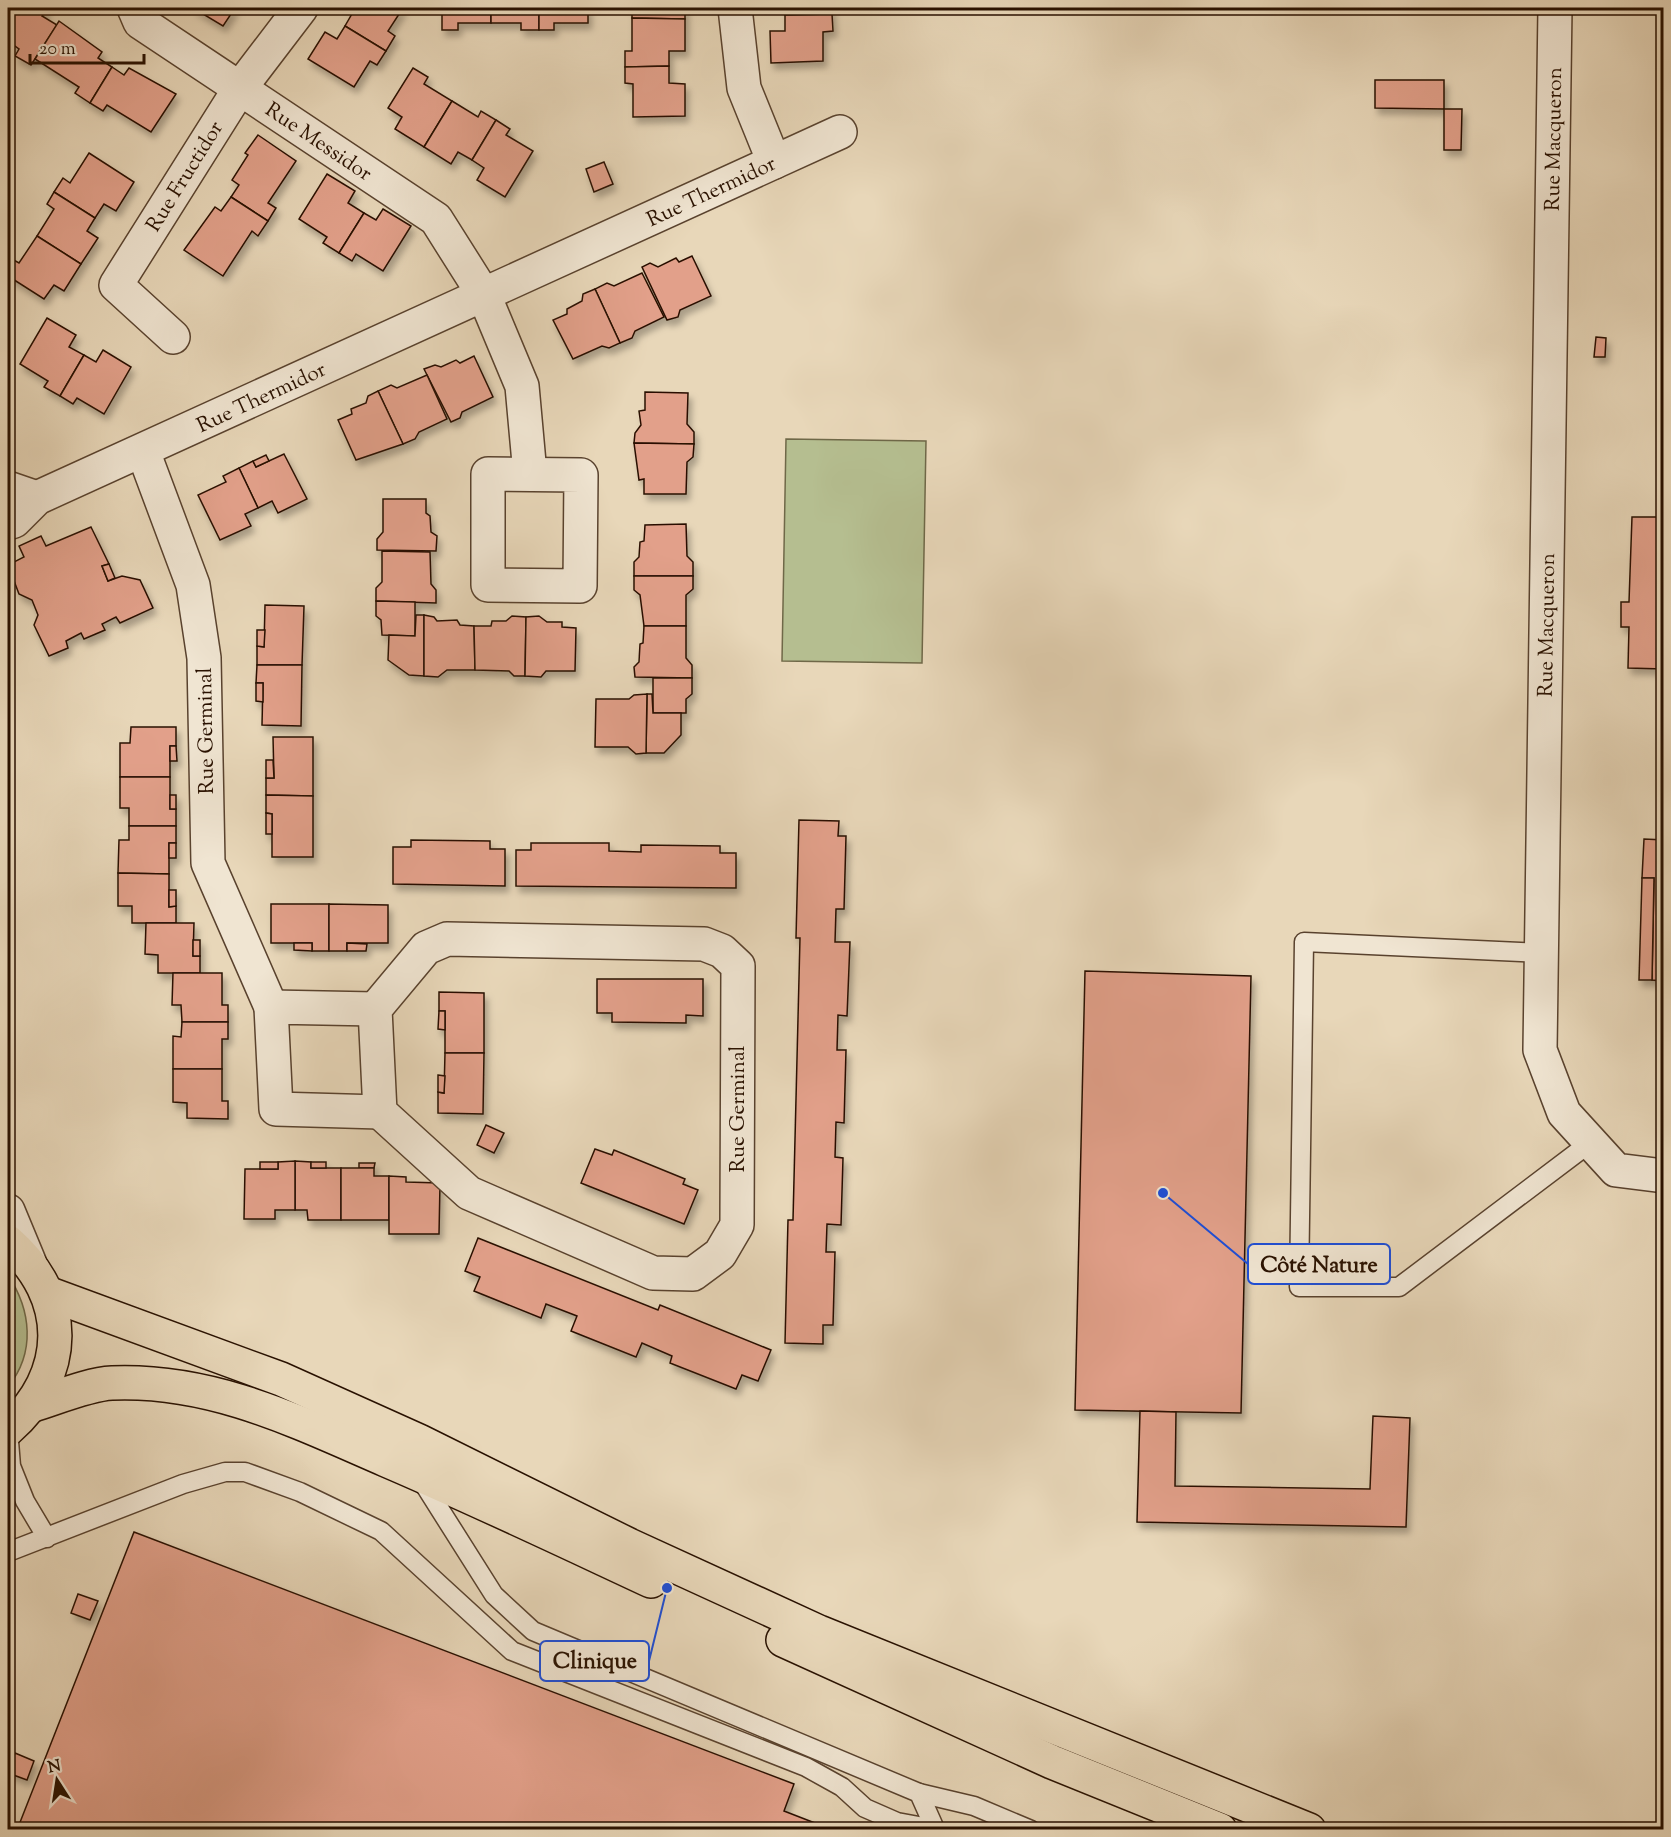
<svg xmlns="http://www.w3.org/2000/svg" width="1671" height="1837" font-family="'Sorts Mill Goudy',serif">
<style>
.green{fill:#b5be90;stroke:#6f6848;stroke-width:1.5}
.building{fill:#e2a08a;stroke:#291100;stroke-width:1.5;filter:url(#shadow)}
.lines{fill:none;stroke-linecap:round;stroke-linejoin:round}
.service-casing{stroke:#59422e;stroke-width:21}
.minor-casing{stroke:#59422e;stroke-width:36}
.tertiary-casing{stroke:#59422e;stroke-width:36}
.primary-casing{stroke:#291100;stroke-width:36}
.service{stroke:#f0e5d2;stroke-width:18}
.minor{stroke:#f0e5d2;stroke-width:33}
.tertiary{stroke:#f0e5d2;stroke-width:33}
.primary{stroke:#e8d7b9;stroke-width:33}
.labels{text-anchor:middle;stroke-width:6;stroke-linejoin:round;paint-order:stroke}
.street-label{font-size:21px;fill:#291100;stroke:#f0e5d2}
.leader{fill:none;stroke:#1d4ed8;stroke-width:2}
.callout-dot{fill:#1d4ed8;stroke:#f0e5d2;stroke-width:2}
.callout{fill:#f0e5d2;stroke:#1d4ed8;stroke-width:2}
.callout-label{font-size:22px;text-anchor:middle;font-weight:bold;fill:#291100}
</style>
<defs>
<filter id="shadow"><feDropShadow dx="3.5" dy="6" stdDeviation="3" flood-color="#0004"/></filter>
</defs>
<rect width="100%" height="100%" fill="#e8d7b9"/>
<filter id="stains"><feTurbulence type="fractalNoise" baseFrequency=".00333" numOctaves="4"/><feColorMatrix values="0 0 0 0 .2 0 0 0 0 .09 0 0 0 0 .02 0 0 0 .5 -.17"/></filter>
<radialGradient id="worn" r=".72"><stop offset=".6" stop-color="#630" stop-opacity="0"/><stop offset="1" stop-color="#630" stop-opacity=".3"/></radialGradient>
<g class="green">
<path d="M786 439 926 441 922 663 782 661Z"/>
<path d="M8 1275C31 1310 36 1352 8 1387Z"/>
</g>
<g class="building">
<path d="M8 8H48L42 16 57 25 31 65 15 56 19 49 8 41Z"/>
<path d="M193 8H235L223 26Z"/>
<path d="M346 8H403L388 31 395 36 386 51 345 26 353 12Z"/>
<path d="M442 8H491V23H458V30H442Z"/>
<path d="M491 8H539V30H521V23H491Z"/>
<path d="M539 8H588V23H554V30H539Z"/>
<path d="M632 8H685V19L632 18Z"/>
<path d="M785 8H832V14L785 15Z"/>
<path d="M832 14 833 31 823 32V61L771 63 770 31H785V15Z"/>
<path d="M632 18 685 19V51H669V66L625 67V51H632Z"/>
<path d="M59 21 102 52 98 58 112 67 90 103 75 93 79 87 35 59Z"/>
<path d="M345 26 386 51 377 65 370 61 354 87 308 59 325 32 337 39Z"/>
<path d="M669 66V83L685 84V116L633 117V84L625 83V67Z"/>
<path d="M112 67 124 75 129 68 176 94 151 132 107 105 103 111 90 103Z"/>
<path d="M413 68 428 77 424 84 452 101 424 147 395 129 402 117 388 108Z"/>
<path d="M1375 80H1444V109L1375 108Z"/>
<path d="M452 101 478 117 481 111 496 120 472 160 458 152 451 164 424 147Z"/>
<path d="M1444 109H1462L1461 150H1444Z"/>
<path d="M496 120 510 129 506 135 533 151 505 197 477 180 484 168 472 160Z"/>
<path d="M258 135 296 161 268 203 276 208 268 221 231 197 239 185 232 180 248 155 245 153Z"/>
<path d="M89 153 134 182 116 211 104 204 95 218 54 192 63 178 70 183Z"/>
<path d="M604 162 613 184 594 192 586 169Z"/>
<path d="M327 174 355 191 348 203 364 213 339 253 323 243 327 237 299 219Z"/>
<path d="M54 192 95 218 87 231 98 238 81 264 37 236 54 209 47 204Z"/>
<path d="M231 197 268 221 258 236 252 231 223 276 184 250 215 207 221 211Z"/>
<path d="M383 209 411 226 383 271 356 254 352 261 339 253 364 213 376 220Z"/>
<path d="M37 236 81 264 64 291 54 285 44 299 8 276V266L12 259 19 263Z"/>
<path d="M692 256 711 296 680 310 678 317 667 320 642 267 650 263 658 267 676 258 679 262Z"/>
<path d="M642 273 664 317 635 331 632 338 620 343 595 289 607 283 614 286Z"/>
<path d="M595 289 620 343 609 348 602 346 573 359 553 320 567 314V309L582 301 583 294Z"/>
<path d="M47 318 76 335 69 347 84 355 60 396 44 387 48 381 20 364Z"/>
<path d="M1596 337 1606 338 1605 357H1594Z"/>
<path d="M103 350 131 367 104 414 77 398 73 404 60 396 84 355 96 362Z"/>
<path d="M474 356 493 397 462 412 460 418 451 422 424 369 435 365 441 367 456 360 460 363Z"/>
<path d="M427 375 447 419 419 432 415 439 403 444 378 391 391 385 397 388Z"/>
<path d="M378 391 403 444 356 460 338 420 352 414 351 409 366 403 368 396Z"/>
<path d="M645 392 688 393 687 424 694 432V444L634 443 635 433 641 425 639 411 645 410Z"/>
<path d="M634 443 694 444 693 457 687 462 686 494H644V479L639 480Z"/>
<path d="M284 454 307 499 278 513 272 501 258 508 239 468 253 461 256 467Z"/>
<path d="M266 455 269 461 256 467 253 461Z"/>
<path d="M239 468 258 508 245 514 251 526 220 540 198 495 226 482 223 476Z"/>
<path d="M383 499H426V513L430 516 431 532 437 536 436 551 377 550V539L383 532Z"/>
<path d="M1632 517H1664V669L1628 668 1629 627H1621V602H1629Z"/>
<path d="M686 524 687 556 693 562V576H634V562L639 557 640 542 644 541 645 525Z"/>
<path d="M91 527 109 564 102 566 108 581 122 576 140 580 153 608 120 623 116 617 102 624 105 630 84 639 81 633 66 641 68 648 49 656 34 625 38 615 32 600 19 594 8 565 24 557 19 546 41 536 46 546Z"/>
<path d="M382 551 430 552 431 584 436 590V603L376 601V588L382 582Z"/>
<path d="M109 564 115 578 108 581 102 566Z"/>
<path d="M634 576H693V589L686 595V626H644L640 595 634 590Z"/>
<path d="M376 601 415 602V636L382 635 381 620 376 616Z"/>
<path d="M265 605 304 606 302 665H257V646L264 647Z"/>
<path d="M416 615H424V676L409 675 388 660 389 635 415 636Z"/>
<path d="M424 615 434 617 437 621 457 620 460 625 474 626 475 670H447L438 677 424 676Z"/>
<path d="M512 616 526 617 525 676H514L509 671 475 670 474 626H491L492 621H506Z"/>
<path d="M539 616 547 622H562V627L576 628 575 671H546L541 677 525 676 526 617Z"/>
<path d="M644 626H686V658L692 665V678L635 677 634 667 639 662 640 644 643 643Z"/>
<path d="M257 630H265L264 647 257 646Z"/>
<path d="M257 665H302L301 726 262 725 263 683H256Z"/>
<path d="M653 678H692V694L686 699V713H653Z"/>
<path d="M256 683H263V702L256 701Z"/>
<path d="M647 694H652L653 713H681V735L664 753H646Z"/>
<path d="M647 694 646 753 636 754 628 747H595L596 699H629L634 695Z"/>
<path d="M131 727H176V746H170V777H120V743H130Z"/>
<path d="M273 737H313V796L266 795V778H274Z"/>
<path d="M170 746H176L177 761H170Z"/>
<path d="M266 760H273L274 778H266Z"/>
<path d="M120 777H170V809H176V826H129V808H120Z"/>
<rect x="170" y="795" width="6" height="14"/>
<path d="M266 795 313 796V857H272V814L266 813Z"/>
<path d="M266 813 272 814V834H266Z"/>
<path d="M799 820 839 821 838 836H846L844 909H836L835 942H850L847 1016 838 1015 837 1050H846L844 1123 836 1122 835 1157 843 1158 841 1225 827 1224 826 1252H835L833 1325H823V1344L785 1343 788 1220H793L800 938H796Z"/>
<path d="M129 826H176V843H169V874L118 873 119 840H129Z"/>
<path d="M1644 839 1664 840V1011H1661L1662 981 1652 980 1654 878H1642Z"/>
<path d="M411 840 490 841V849H505V886L393 884V847H411Z"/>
<rect x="169" y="843" width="7" height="15"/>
<path d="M531 843H609V851L641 852V845L720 846V853H736V888L516 886V850H531Z"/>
<path d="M118 873 169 874V907L176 906V923H132V906H118Z"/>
<path d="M1642 878H1654L1652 980H1639Z"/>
<path d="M169 890H176V906L169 907Z"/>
<path d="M271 904H329V951H312V943H271Z"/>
<path d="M329 904 388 905V943H347V951H329Z"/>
<path d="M146 923H194L193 956H200V973H158V955L145 954Z"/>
<rect x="193" y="940" width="7" height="16"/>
<path d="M294 943H312V951L294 950Z"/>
<path d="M347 943 367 944 366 951H347Z"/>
<path d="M1085 971 1251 976 1241 1413 1075 1410Z"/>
<path d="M173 973H222V1005H228V1022H182L181 1005H172Z"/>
<path d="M597 979H703V1016L686 1015V1023L612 1022V1013H597Z"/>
<path d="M439 992 484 993V1053H445V1011H439Z"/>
<path d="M439 1011H445V1030L438 1029Z"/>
<path d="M182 1022H228V1039H222V1069H173V1036L181 1037Z"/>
<path d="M445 1053H484L483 1114 438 1113V1092L444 1093Z"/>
<path d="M173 1069H222V1101H228V1119L187 1118V1103L173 1102Z"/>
<path d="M438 1075 445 1076 444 1093 438 1092Z"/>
<path d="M486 1125 504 1133 494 1153 477 1145Z"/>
<path d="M595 1149 612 1155 614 1150 685 1179 683 1184 698 1190 684 1224 581 1183Z"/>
<path d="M295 1161 311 1162V1168H341V1220H308L307 1210H295Z"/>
<path d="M295 1161V1210H275V1219H244L245 1169H278V1162Z"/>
<rect x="260" y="1162" width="18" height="7"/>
<rect x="311" y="1162" width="15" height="6"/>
<path d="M359 1163H375L374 1168H359Z"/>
<path d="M341 1168H374V1176H389V1220H341Z"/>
<path d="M389 1176 406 1177V1182L440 1183 439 1234H389Z"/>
<path d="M478 1238 658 1310 660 1305 771 1350 758 1381 742 1375 736 1389 670 1363 672 1356 642 1343 636 1357 571 1331 577 1316 546 1304 541 1318 474 1291 480 1277 465 1271Z"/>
<path d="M1140 1411 1176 1412 1175 1486 1370 1489 1373 1416 1410 1418 1406 1527 1137 1522Z"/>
<path d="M134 1532 794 1784 784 1811 833 1830H17Z"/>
<path d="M78 1594 98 1601 90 1620 71 1613Z"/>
<path d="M15 1753 34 1761 27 1780 8 1773Z"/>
</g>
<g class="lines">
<g class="service-casing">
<g id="service">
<path d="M1541 953 1304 942 1299 1287H1399L1591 1142"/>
<path d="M8 1429 11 1466 25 1501 47 1538"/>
<path d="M420 1478 494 1595 533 1631 919 1793 935 1829"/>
<path d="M8 1552 183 1484 225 1472H245L300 1492 381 1531 512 1651 806 1767 842 1787 865 1808 897 1822 935 1829"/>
<path d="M919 1793 974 1806 1031 1830"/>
</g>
</g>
<g class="minor-casing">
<g id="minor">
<path d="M134 8 140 22 436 219 484 295 522 386 530 474"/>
<path d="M735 8 744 88 774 162"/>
<path d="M1555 8 1540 1050 1564 1113 1616 1170 1664 1176"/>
<path d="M173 337 116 285 240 88 301 8"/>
<path d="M143 451 193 585 204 658 208 863 271 1007"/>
<path d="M488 474 581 475 580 586 488 585Z"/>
<path d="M8 488 37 498"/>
<path d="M8 523 14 521 37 498 840 132"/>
<path d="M447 939 704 944 722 951 738 966 737 1225 720 1254 693 1274 653 1273 469 1193 380 1112 375 1009 426 948Z"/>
<path d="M375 1009 271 1007 276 1109 380 1112"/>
</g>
</g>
<g class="tertiary-casing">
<path id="tertiary" d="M8 1211 30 1264"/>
</g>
<g class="primary-casing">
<g id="primary">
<path d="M8 1242C71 1297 70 1375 8 1429"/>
<path d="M47 1293 281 1379 419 1441 629 1545 819 1632 1309 1830"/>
<path d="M33 1405C56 1398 89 1384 112 1383 212 1379 296 1421 386 1460 475 1498 563 1540 651 1581"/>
<path d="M783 1640 1052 1762 1220 1830"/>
</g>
</g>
<use href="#service" class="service"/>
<use href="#minor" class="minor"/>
<use href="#tertiary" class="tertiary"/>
<use href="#primary" class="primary"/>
</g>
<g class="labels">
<g class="street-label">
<text transform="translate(1553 139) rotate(-89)" y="7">Rue Macqueron</text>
<text transform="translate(319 141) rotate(34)" y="7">Rue Messidor</text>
<text transform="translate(184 176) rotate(-58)" y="7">Rue Fructidor</text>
<text transform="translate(711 191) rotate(-25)" y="7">Rue Thermidor</text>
<text transform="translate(261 397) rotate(-25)" y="7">Rue Thermidor</text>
<text transform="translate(1546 625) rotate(-89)" y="7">Rue Macqueron</text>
<text transform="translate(205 731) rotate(-91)" y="7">Rue Germinal</text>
<text transform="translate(737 1109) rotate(-90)" y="7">Rue Germinal</text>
</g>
</g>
<path class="leader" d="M1163 1193L1248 1264M667 1588L649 1661"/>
<g class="callout-dot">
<circle cx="1163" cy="1193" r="6"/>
<circle cx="667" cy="1588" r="6"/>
</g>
<g class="callout">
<rect x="1248" y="1244" width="142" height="40" rx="6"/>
<rect x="540" y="1641" width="109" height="40" rx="6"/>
</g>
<g class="callout-label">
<text x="1319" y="1272">Côté Nature</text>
<text x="595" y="1668">Clinique</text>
</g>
<rect width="1671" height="1837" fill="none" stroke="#e8d7b9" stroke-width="30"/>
<rect x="9" y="9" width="1653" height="1819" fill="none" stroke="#291100" stroke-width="3"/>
<rect x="15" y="15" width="1641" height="1807" fill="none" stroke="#291100" stroke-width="1.5"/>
<g transform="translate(57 1780) rotate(348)" stroke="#f0e5d2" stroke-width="4.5" paint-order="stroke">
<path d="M0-4.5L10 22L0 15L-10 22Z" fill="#291100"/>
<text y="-9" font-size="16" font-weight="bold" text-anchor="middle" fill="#291100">N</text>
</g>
<path d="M30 54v9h114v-9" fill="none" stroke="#291100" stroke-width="3"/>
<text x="39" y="54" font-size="18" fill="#291100" stroke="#f0e5d2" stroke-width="4.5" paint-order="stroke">20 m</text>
<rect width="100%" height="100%" filter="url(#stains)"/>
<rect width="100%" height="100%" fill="url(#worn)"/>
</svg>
